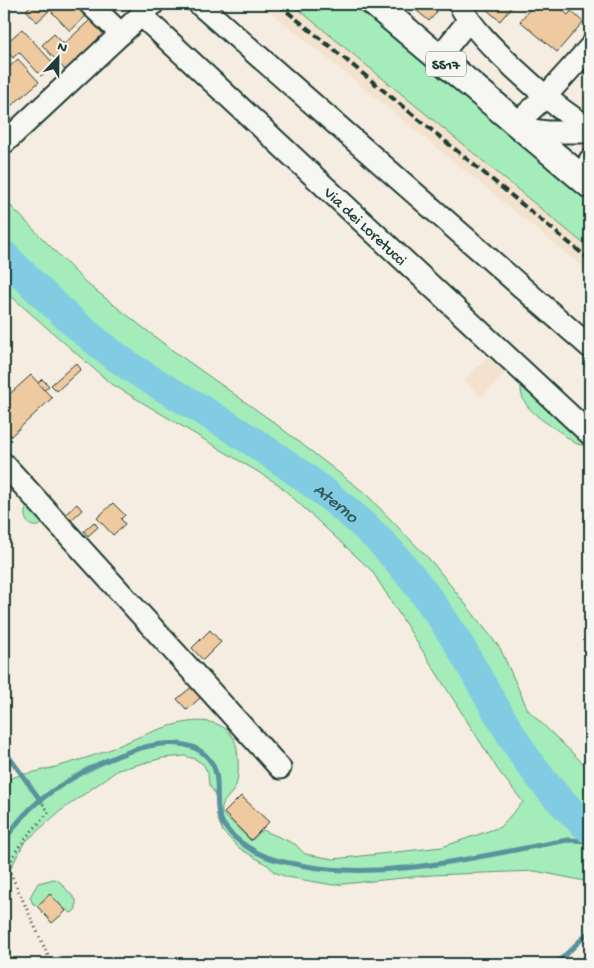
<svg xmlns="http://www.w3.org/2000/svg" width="594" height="968" font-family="'Gochi Hand',sans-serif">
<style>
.built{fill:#f3e2cd}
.green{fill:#a4ecb9;stroke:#629476}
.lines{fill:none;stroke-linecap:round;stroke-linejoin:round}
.stream{stroke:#5a939d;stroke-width:5}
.river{stroke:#82cce3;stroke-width:30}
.building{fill:#efc99f;stroke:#1f3d34}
.minor-casing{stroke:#1f3d34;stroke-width:25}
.major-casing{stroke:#1f3d34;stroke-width:30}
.path{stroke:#1f3d34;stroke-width:3;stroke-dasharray:1 4;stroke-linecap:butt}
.minor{stroke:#f6f6f2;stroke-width:21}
.major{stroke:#f6f6f2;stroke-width:26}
.rail{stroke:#1f3d34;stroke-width:4;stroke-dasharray:8 4;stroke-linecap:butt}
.labels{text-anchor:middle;stroke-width:5;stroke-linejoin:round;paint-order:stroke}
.shield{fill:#f6f6f2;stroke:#60746d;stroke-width:1}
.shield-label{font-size:15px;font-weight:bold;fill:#1f3d34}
.street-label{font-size:16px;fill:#1f3d34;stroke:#f6f6f2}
.water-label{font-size:18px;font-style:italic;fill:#335a57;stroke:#f6f6f2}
</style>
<rect width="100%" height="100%" fill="#f5ede1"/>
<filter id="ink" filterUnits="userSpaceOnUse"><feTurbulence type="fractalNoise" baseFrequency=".02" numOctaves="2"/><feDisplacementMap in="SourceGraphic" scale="10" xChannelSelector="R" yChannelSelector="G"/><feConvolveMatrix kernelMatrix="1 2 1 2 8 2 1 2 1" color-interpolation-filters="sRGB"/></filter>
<g filter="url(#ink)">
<g class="built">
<path d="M261 4H295L590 246V273Z"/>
<path d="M495 350 512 365 482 397 464 381Z"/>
</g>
<g class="green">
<path d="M292 4H347L398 35 590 198V249Z"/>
<path d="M4 199 86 283 168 347 272 421 365 493 433 563 500 648 528 710 590 770V882L535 871 432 875 333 885 287 877 274 872 269 866 239 848 223 832 217 817 216 800 214 792 209 785 208 773 203 764 195 759 185 756 163 758 118 770 59 812 24 843 7 875 4 877V782C16 774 29 774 43 770 61 766 80 760 98 754 130 743 210 696 234 739 239 749 240 778 235 788 230 797 220 801 222 813L251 841 263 830 295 844 305 854 334 859 442 847 500 827 523 802 498 770 372 571 278 484 110 383 4 290Z"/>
<path d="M522 381 590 441C588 443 587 445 584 445 576 446 568 438 563 434 546 422 515 407 522 381Z"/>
<path d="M29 505 43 523C31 534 18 515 29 505Z"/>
<path d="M54 879 59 881 76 900V909L72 913C59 909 53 887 38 906L33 904 30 897 38 883Z"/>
</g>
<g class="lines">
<g class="stream">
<path d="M4 750 41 801"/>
<path d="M4 842C11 830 20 819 30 809 61 779 171 715 208 758 221 772 216 792 218 809 220 831 247 849 267 857 277 861 289 863 300 865 387 882 481 855 568 840L590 841"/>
<path d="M556 964 590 931"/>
</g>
<path class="river" id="s1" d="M4 255C42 295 83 334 129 366 164 389 201 408 236 431 289 464 341 501 385 546 412 575 437 609 458 643 481 682 502 723 528 761 546 787 567 809 590 829"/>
</g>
<g class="building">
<path d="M33 4H75L86 16 70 31 50 10 37 22 26 10Z"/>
<path d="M409 4H427L437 12 429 21Z"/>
<path d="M480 4H514L500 21Z"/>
<path d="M534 4H556L568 15 571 11 583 22 557 52 520 21Z"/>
<path d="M91 19 108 37 68 73 42 45 54 34 64 44Z"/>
<path d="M22 29 54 64 41 76 19 52 13 58 4 48V45Z"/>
<path d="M18 59 39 82 4 112V67L6 70Z"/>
<path d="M590 63V78L583 71Z"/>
<path d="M76 363 81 369 57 391 51 385Z"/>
<path d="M31 375 52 398 11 436 4 428V399Z"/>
<path d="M42 379 49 386 44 390 38 383Z"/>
<path d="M113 503 125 515 121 519 125 524 113 535 97 518Z"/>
<path d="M77 504 82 510 67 524 61 518Z"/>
<path d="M94 522 98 527 88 536 84 531Z"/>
<path d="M210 630 221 642 203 660 192 648Z"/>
<path d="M194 685 203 695 187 710 177 699Z"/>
<path d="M241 796 269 822 251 840 224 813Z"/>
<path d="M50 894 66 911 52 923 37 906Z"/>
</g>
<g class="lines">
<g class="minor-casing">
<g id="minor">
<path d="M90 4 121 34"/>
<path d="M199 4 590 347"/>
<path d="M459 4C473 29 493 48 514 68 538 90 561 112 590 128"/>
<path id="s2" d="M141 15 590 434"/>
<path d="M439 57 469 20"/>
<path d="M517 123 545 97 590 47"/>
<path d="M523 129 547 132H590"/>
<path d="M4 143 153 4"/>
<path d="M590 160 584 180 590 179"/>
<path d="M4 464 280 768"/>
</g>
</g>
<g class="major-casing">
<path id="major" d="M375 4 590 185"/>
</g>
<path class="path" d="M43 804 49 812 47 814C32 832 16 845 8 868L52 964"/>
<use href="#minor" class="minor"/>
<use href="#major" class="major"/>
<path class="rail" d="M278 4 590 260"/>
</g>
</g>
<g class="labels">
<rect class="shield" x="426" y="51.5" width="40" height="25" rx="4"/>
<g class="shield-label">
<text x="446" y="69">SS17</text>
</g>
<g class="street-label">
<text dy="6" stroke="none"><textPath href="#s2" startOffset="308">Via dei Loretucci</textPath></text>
</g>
<g class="water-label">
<text dy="6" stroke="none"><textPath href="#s1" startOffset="416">Aterno</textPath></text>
</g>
</g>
<rect width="594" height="968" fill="none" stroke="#f6f6f2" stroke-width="20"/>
<rect x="10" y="10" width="574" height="948" fill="none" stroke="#1f3d34" stroke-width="2" filter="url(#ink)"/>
<g transform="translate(58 58) rotate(22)" stroke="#f6f6f2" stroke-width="4" paint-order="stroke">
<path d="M0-4L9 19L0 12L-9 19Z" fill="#1f3d34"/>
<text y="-8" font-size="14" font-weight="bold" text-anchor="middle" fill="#1f3d34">N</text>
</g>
</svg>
